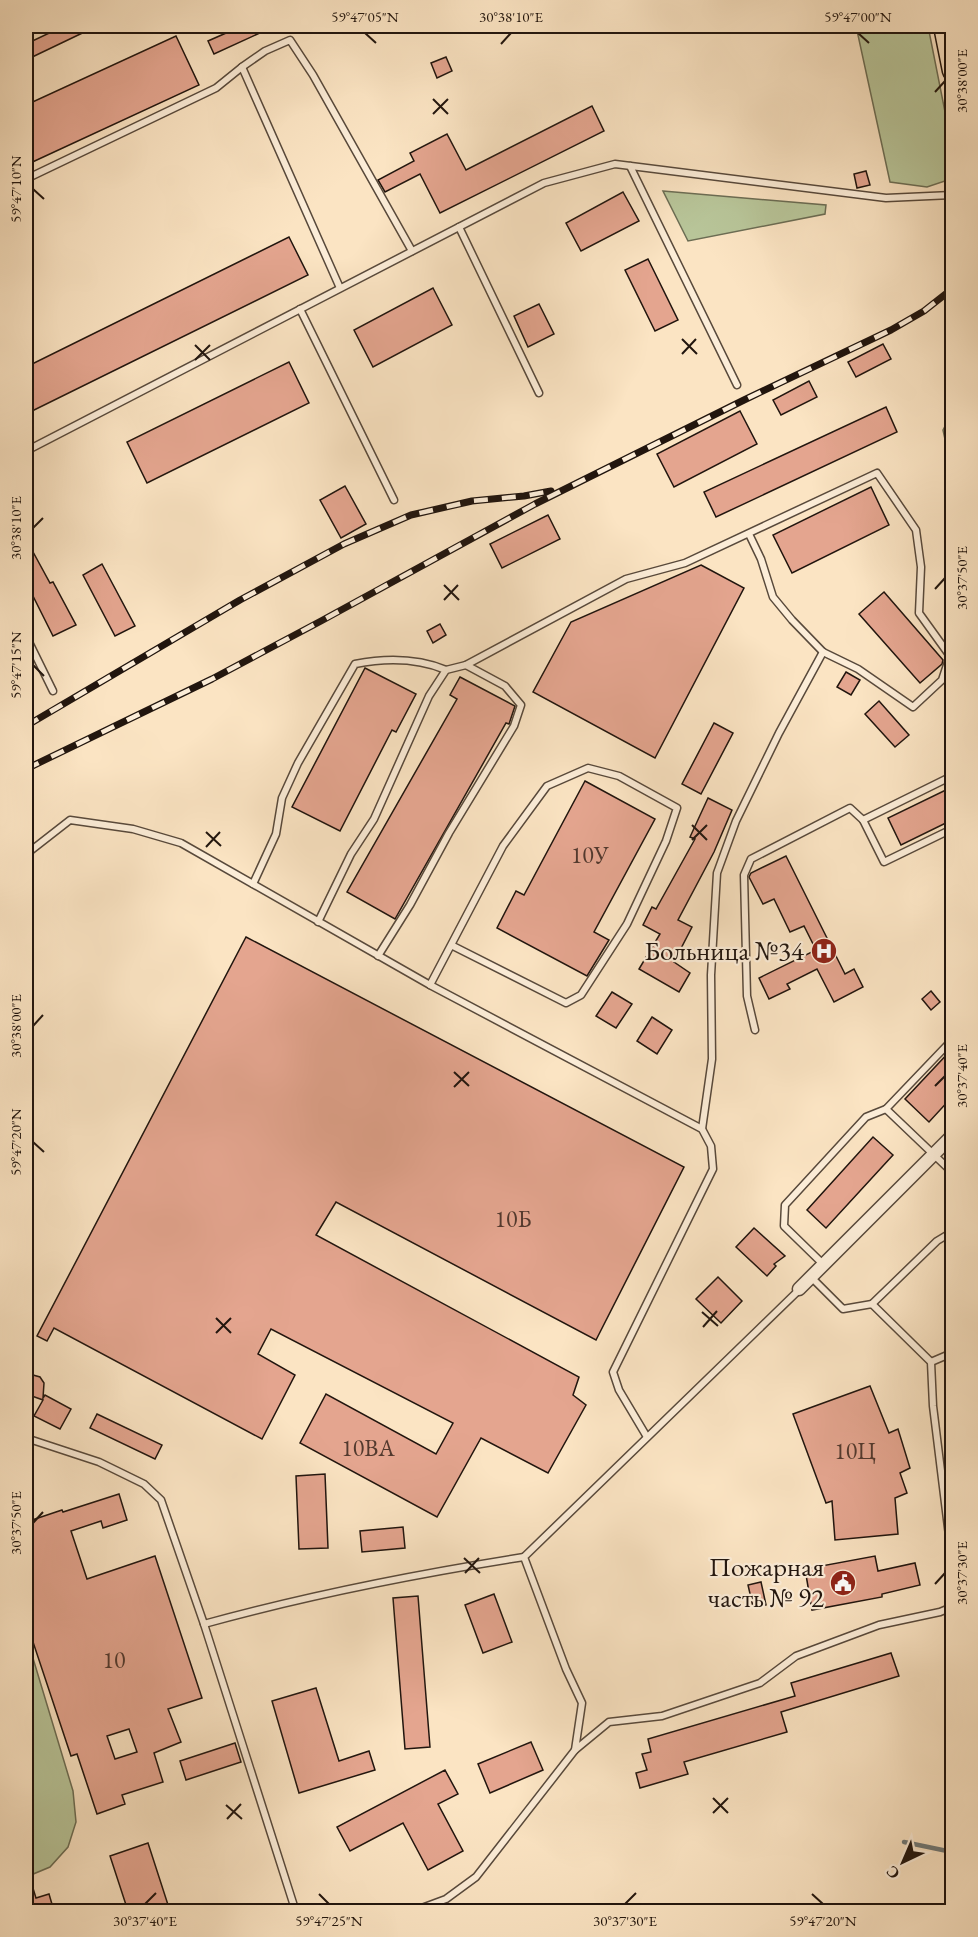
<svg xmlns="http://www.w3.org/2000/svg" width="978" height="1937" font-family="'EB Garamond',serif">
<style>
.green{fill:#b8c599;stroke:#6c6d54;stroke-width:1.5}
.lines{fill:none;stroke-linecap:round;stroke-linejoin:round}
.stream{stroke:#707978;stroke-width:4.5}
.building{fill:#e4a58f;stroke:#21150e;stroke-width:1.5;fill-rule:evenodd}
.service-casing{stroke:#58493b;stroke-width:9}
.minor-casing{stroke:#58493b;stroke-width:15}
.primary-casing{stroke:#21150e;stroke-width:21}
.service{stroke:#fcedd8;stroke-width:6}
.minor{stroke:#fcedd8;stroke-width:12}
.primary{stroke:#fbe4c3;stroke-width:18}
.rail-casing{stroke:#21150e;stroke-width:7}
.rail{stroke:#fcedd8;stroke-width:4.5;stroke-dasharray:14;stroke-linecap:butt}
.ticks{fill:none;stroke:#21150e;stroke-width:2}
.labels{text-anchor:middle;stroke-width:4.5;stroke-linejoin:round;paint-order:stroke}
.number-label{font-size:24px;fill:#52392e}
.poi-label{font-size:27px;fill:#21150e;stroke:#fcedd8;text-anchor:end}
.neatline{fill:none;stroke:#21150e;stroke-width:2}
.ticks-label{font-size:15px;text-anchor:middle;fill:#21150e}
</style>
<rect width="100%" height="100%" fill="#fbe4c3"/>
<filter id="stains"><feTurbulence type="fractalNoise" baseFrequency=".00333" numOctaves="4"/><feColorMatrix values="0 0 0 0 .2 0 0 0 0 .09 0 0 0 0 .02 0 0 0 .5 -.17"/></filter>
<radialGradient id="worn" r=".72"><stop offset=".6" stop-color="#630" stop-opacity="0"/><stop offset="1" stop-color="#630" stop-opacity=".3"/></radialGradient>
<g class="green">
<path d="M856 26H928L952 147 951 179 927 187 890 182Z"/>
<path d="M663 191 826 205 825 214 688 241Z"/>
<path d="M952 413V471L943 430Z"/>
<path d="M26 1635 73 1791 76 1822 68 1847 50 1867 26 1877Z"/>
</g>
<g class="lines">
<path class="stream" d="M904 1842 952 1852"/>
</g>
<g class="building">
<path d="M64 26H97L26 60V44Z"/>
<path d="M242 26H275L214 54 208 41Z"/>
<path d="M176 36 199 85 26 165V105Z"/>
<path d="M446 57 452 71 437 78 431 63Z"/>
<path d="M592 106 604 131 440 213 420 174 385 192 378 180 414 161 410 153 447 134 466 170Z"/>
<path d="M866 171 870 185 857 188 854 174Z"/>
<path d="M623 192 639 221 581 251 566 223Z"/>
<path d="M289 237 308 275 26 414V367Z"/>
<path d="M648 259 678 320 655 331 625 270Z"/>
<path d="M433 288 452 325 373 367 354 330Z"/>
<path d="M539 304 554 334 528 347 514 316Z"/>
<path d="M883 344 891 359 856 377 848 362Z"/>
<path d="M289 362 309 403 147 483 127 442Z"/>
<path d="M809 381 817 397 781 415 773 400Z"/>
<path d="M886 407 897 432 716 517 704 492Z"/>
<path d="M740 411 757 444 674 487 657 454Z"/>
<path d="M345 486 366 524 341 538 320 500Z"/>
<path d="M871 487 889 525 792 573 773 535Z"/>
<path d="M548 515 560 539 502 568 490 544Z"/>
<path d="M26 539 50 583 53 582 76 625 53 636 26 582Z"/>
<path d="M102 564 135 626 115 636 83 575Z"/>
<path d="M701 565 744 588 655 758 533 692 571 622Z"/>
<path d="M884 592 943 660 942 664 920 683 859 614Z"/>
<path d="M440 624 446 635 433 643 427 631Z"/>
<path d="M365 668 416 694 396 732 392 730 340 831 292 807Z"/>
<path d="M846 672 860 680 851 695 837 687Z"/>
<path d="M460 677 515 706 509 724 506 723 395 919 347 892 457 699 450 695Z"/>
<path d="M879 701 909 735 895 747 865 714Z"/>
<path d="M714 723 733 733 701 794 682 784Z"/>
<path d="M585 781 655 819 594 932 609 940 587 976 497 928 516 891 524 895Z"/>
<path d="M952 787V820L901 845 888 818Z"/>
<path d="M708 798 732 810 714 852 678 920 692 927 674 962 690 973 679 992 639 969 660 934 643 925 652 907 656 909 695 839 690 837Z"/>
<path d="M786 856 845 974 854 969 863 987 834 1002 817 969 787 984 790 989 769 999 759 978 816 950 804 926 790 932 774 899 763 904 749 877 751 873Z"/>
<path d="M246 937 684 1167 596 1340 336 1202 316 1235 579 1377 573 1395 586 1405 548 1473 481 1438 437 1517 300 1443 326 1394 436 1454 453 1423 271 1329 258 1354 295 1375 262 1439 54 1328 47 1341 37 1336Z"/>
<path d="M931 991 940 1002 931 1010 922 999Z"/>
<path d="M612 992 632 1004 616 1028 596 1016Z"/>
<path d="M652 1017 672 1030 657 1054 637 1041Z"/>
<path d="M952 1049V1097L929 1122 905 1099Z"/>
<path d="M873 1137 893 1155 826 1228 807 1210Z"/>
<path d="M754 1228 785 1256 774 1264 776 1266 767 1276 736 1247Z"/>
<path d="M718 1277 742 1301 721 1323 696 1299Z"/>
<path d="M33 1375 40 1377 44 1383 43 1398 45 1395 71 1409 60 1429 34 1416 43 1400 26 1394V1379Z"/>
<path d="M870 1386 889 1433 898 1429 910 1468 900 1473 907 1493 895 1498 898 1534 835 1540 832 1501 826 1503 793 1414Z"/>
<path d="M97 1414 162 1445 155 1459 90 1428Z"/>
<path d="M325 1474 328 1548 299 1549 296 1476Z"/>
<path d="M119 1494 127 1520 103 1528 101 1521 71 1531 87 1579 155 1556 202 1698 168 1709 181 1742 154 1753 163 1782 122 1795 125 1804 97 1814 77 1754 71 1756 26 1621V1522L62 1510 63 1512ZM129 1729 137 1752 115 1759 107 1736Z"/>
<path d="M403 1527 405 1548 362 1552 360 1531Z"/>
<path d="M875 1556 878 1571 915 1563 920 1585 882 1594V1597L812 1610 805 1569Z"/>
<path d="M761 1582 766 1605 753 1607 748 1585Z"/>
<path d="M494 1594 512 1642 483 1653 465 1605Z"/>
<path d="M418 1596 430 1747 405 1749 393 1598Z"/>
<path d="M891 1653 899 1676 781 1712 787 1732 684 1762 688 1774 640 1788 636 1773 647 1770 642 1754 651 1752 648 1739 795 1696 791 1683Z"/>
<path d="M316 1688 339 1761 369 1751 375 1770 299 1793 272 1701Z"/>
<path d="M531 1742 543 1770 490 1793 478 1764Z"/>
<path d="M235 1743 241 1762 186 1780 180 1761Z"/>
<path d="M445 1770 458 1794 438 1804 463 1851 428 1870 403 1823 350 1851 337 1827Z"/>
<path d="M148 1843 170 1911H128L110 1856Z"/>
<path d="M26 1872H28L36 1898 49 1894 54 1911H26Z"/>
</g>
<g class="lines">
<g class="service-casing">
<g id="service">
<path d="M26 33 39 26"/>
<path d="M242 67 265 51 290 40 313 75 412 251"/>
<path d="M630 166 737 385"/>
<path d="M26 179 216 88 242 67 340 288"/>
<path d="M459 227 539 393"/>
<path d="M300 309 394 500"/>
<path d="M26 451 544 183 615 164 886 198 952 195"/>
<path d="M26 636 53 691"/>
<path d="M952 776 863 820 884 862 952 829"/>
<path d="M26 865 29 852 70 820 133 829 181 843 430 985 702 1129 711 1146 713 1169 613 1372 619 1390 647 1437"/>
<path d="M253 884 276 834 282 798 298 763 355 664C386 658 417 658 446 670"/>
<path d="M318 922 351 854 374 819 429 696 446 670 466 665"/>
<path d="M378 956 410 905 449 833 514 726 521 705 505 686 466 665 626 579 685 563 877 473 916 530 921 567 919 613 950 656 942 680 913 707 858 669 823 652 792 620 773 597 761 559 749 534"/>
<path d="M430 985 503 846 547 786 588 768 619 776 677 808 666 841 627 924 581 995 566 1003 451 945"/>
<path d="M755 1030 747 996 744 875 751 859 850 808 863 820"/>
<path d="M952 1040 886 1109 952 1172"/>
<path d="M702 1129 712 1059 711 975 717 873 736 821 779 733 823 652"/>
<path d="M824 1265 784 1226 785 1205 866 1117 886 1109"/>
<path d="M811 1277 843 1309 872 1304 931 1362 933 1406 952 1560"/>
<path d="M872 1304 937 1241 952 1232"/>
<path d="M931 1362 952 1353"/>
<path d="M26 1438 99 1462 144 1484 161 1500 204 1624 294 1906 298 1912"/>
<path d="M204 1624C309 1595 416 1574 524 1557"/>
<path d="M575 1750 609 1722 662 1716 760 1683 796 1656 879 1625 940 1612 952 1607"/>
<path d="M411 1912 446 1899 476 1877 575 1750 582 1703 566 1669 524 1557 799 1290"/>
</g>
</g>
<g class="minor-casing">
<path id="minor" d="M799 1289 952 1136"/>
</g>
<g class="primary-casing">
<path id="primary" d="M943 26 952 71"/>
</g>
<use href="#service" class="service"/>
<use href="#minor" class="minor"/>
<use href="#primary" class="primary"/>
<g class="rail-casing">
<g id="rail">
<path d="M26 726 240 600 344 544 411 515 472 501 524 496 551 491"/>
<path d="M26 769 212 679 321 621 535 504 744 400 891 330 924 311 952 289"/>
</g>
</g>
<use href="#rail" class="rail"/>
</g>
<path class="ticks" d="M365 33 376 43M858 33 869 43M501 44 511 33M935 92 945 81M433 99 448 114M433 114 448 99M33 189 44 199M682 339 697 354M195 345 210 360M682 354 696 339M195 360 210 345M33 528 43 518M444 585 459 600M935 589 945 578M444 600 458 585M33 665 44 676M692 825 707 840M206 832 221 846M692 840 707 825M206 847 220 832M33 1026 43 1015M454 1072 469 1086M935 1086 945 1076M454 1087 469 1072M33 1142 44 1152M702 1312 718 1326M216 1318 231 1333M703 1327 717 1311M216 1333 231 1318M33 1523 43 1512M464 1558 480 1573M465 1573 479 1558M935 1584 945 1573M713 1798 728 1813M226 1805 242 1819M713 1813 728 1798M227 1819 241 1804M319 1894 329 1904M812 1894 823 1904M145 1904 156 1893M625 1904 636 1893"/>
<defs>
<g id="hospital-disc" transform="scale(1.35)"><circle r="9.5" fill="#8f2418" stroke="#fcedd8"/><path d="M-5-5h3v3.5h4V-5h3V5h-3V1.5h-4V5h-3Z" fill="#fff"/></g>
<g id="civic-disc" transform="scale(1.35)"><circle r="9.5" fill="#8f2418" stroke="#fcedd8"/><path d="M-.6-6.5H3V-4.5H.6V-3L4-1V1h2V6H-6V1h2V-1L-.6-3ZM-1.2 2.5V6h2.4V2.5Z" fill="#fff"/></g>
</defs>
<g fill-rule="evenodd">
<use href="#hospital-disc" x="824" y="951"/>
<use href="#civic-disc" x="843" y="1583"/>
</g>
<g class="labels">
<g class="number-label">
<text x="590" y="863">10У</text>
<text x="513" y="1227">10Б</text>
<text x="368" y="1456">10ВА</text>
<text x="855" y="1459">10Ц</text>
<text x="114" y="1668">10</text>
</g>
<g class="poi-label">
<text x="804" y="960">Больница №34</text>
<text x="824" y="1576">Пожарная<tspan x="824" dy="31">часть № 92</tspan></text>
</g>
</g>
<rect width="978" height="1937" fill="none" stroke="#fbe4c3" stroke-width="66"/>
<g transform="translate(903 1862) rotate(224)" stroke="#fcedd8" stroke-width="4.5" paint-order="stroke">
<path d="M0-4.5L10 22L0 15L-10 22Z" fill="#21150e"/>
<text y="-9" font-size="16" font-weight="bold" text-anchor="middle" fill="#21150e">С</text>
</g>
<rect x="33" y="33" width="912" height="1871" class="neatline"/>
<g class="ticks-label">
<text x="365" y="22">59°47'05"N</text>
<text x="511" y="22">30°38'10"E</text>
<text x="858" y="22">59°47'00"N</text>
<text transform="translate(962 81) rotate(-90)" y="5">30°38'00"E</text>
<text transform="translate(16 189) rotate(-90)" y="5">59°47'10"N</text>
<text transform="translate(16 528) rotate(-90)" y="5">30°38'10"E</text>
<text transform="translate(962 578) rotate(-90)" y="5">30°37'50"E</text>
<text transform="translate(16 665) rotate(-90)" y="5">59°47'15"N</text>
<text transform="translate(16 1026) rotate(-90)" y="5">30°38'00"E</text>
<text transform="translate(962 1076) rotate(-90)" y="5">30°37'40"E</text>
<text transform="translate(16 1142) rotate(-90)" y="5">59°47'20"N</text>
<text transform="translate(16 1523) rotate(-90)" y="5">30°37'50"E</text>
<text transform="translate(962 1573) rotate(-90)" y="5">30°37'30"E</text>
<text x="145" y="1926">30°37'40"E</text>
<text x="329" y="1926">59°47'25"N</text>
<text x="625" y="1926">30°37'30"E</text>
<text x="823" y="1926">59°47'20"N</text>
</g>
<rect width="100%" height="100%" filter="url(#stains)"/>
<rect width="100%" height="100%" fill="url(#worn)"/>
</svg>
